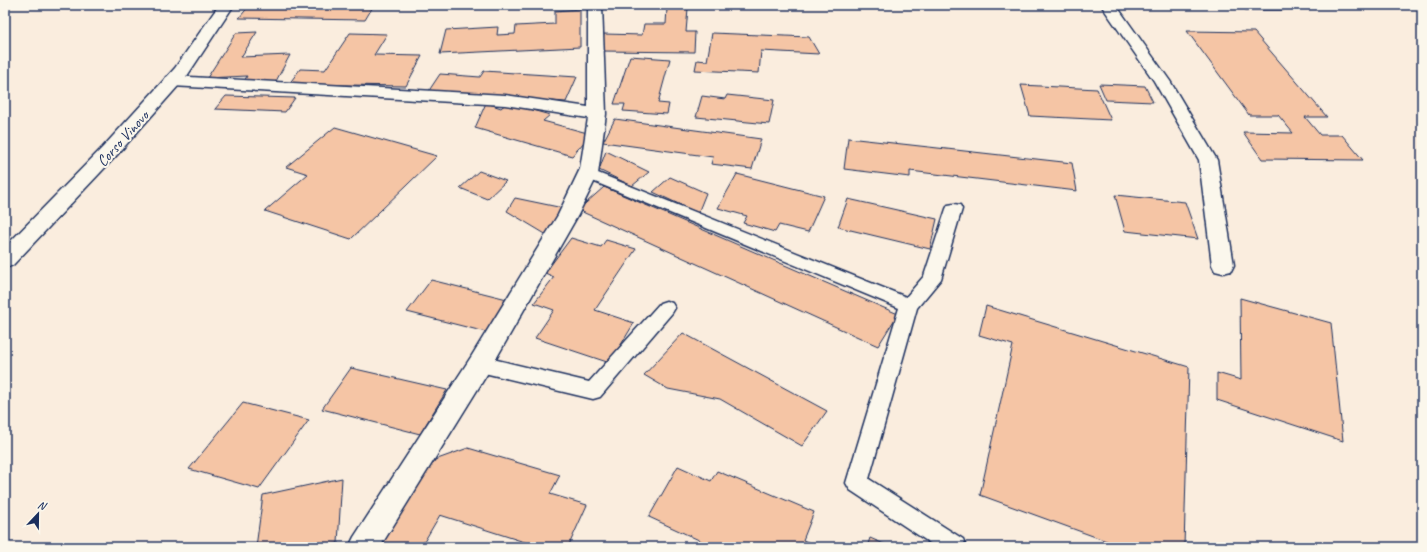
<svg xmlns="http://www.w3.org/2000/svg" width="1427" height="552" font-family="Caveat,sans-serif">
<style>
.building{fill:#f5c5a5;stroke:#1b2f5e}
.lines{fill:none;stroke-linecap:round;stroke-linejoin:round}
.service-casing{stroke:#1b2f5e;stroke-width:3}
.minor-casing{stroke:#1b2f5e;stroke-width:3}
.tertiary-casing{stroke:#1b2f5e;stroke-width:3}
.service{fill:#fbf7ec;fill-rule:evenodd}
.minor{fill:#fbf7ec;fill-rule:evenodd}
.tertiary{fill:#fbf7ec;fill-rule:evenodd}
.labels{text-anchor:middle;stroke-width:4;stroke-linejoin:round;paint-order:stroke}
.street-label{font-size:16px;fill:#1b2f5e;stroke:#fbf7ec}
</style>
<rect width="100%" height="100%" fill="#faedde"/>
<filter id="ink" filterUnits="userSpaceOnUse"><feTurbulence type="fractalNoise" baseFrequency=".025" numOctaves="2"/><feDisplacementMap in="SourceGraphic" scale="8" xChannelSelector="R" yChannelSelector="G"/><feConvolveMatrix kernelMatrix="1 2 1 2 8 2 1 2 1" color-interpolation-filters="sRGB"/></filter>
<g filter="url(#ink)">
<g class="building">
<path d="M250 5H374L365 20 239 18Z"/>
<path d="M444 5H486L443 8Z"/>
<path d="M1241 5H1279L1284 10H1245Z"/>
<path d="M667 8H688L686 32H695L694 52 601 51 604 34 642 35 644 24H666Z"/>
<path d="M580 9V47L440 54 446 30 498 27 497 35 515 34 516 26 555 24V11Z"/>
<path d="M1187 31 1254 32 1327 117H1305L1320 135H1342L1363 160 1262 159 1243 132 1293 133 1278 115H1249Z"/>
<path d="M257 32 241 57 290 55 275 83 242 85 247 76 207 78 236 33Z"/>
<path d="M350 33 387 34 374 55 422 56 406 86 289 84 300 69 325 70Z"/>
<path d="M712 33 809 37 819 54 761 51 759 73 695 70 697 60 707 61Z"/>
<path d="M630 56 670 59 658 103 669 104 667 114 623 111 625 104H614Z"/>
<path d="M484 71 577 77 566 102 428 92 440 74 480 77Z"/>
<path d="M1099 84 1145 86 1153 102 1106 100Z"/>
<path d="M1021 85 1097 89 1111 120 1030 116Z"/>
<path d="M727 95 774 100 769 124 696 117 702 96 725 99Z"/>
<path d="M226 96 295 98 285 112 215 109Z"/>
<path d="M486 103 501 108 507 103 550 115 543 121 591 134 572 156 475 128Z"/>
<path d="M615 119 761 139 752 169 711 164 713 157 603 142Z"/>
<path d="M335 127 437 156 351 239 265 211 308 174 286 167Z"/>
<path d="M848 138 1072 163 1077 191 910 171V177L844 169Z"/>
<path d="M606 151 649 172 632 186 599 170Z"/>
<path d="M479 171 506 181 487 199 460 188Z"/>
<path d="M737 174 824 196 808 232 779 225 775 232 743 223 747 216 718 208Z"/>
<path d="M670 177 706 193 698 213 653 192Z"/>
<path d="M604 187 898 314 878 346 578 210Z"/>
<path d="M1115 195 1185 202 1198 239 1125 231Z"/>
<path d="M515 198 563 208 547 235 507 211Z"/>
<path d="M848 199 937 219 930 249 838 227Z"/>
<path d="M571 238 601 247 606 240 636 249 595 310 634 323 610 363 535 338 554 310 534 303 554 277 545 273Z"/>
<path d="M431 280 507 299 486 332 407 312Z"/>
<path d="M1240 298 1331 323 1343 441 1217 400V373L1241 380Z"/>
<path d="M986 306 1189 367 1184 547H1123L980 495 1013 345 979 335Z"/>
<path d="M683 333 827 411 802 446 720 399 668 389 644 375Z"/>
<path d="M351 368 447 390 420 434 322 409Z"/>
<path d="M243 403 309 420 259 489 189 469Z"/>
<path d="M468 448 560 475 550 494 587 505 568 547H540L440 515 421 547H378L432 461Z"/>
<path d="M678 466 711 481 717 471 814 512 803 540 820 547H714L649 517Z"/>
<path d="M342 478 338 543 320 547H256L263 495Z"/>
<path d="M870 538 891 547H867Z"/>
</g>
<g class="lines">
<g class="service-casing">
<g id="service">
<path d="M588 169 906 297 924 276 946 209 948 205 954 204 960 205 962 209 941 279 917 308 869 479 963 539 966 547H936L850 490 846 483 899 308 583 177 581 174 583 171Z"/>
<path d="M666 301 672 303 675 308 672 313 600 397 593 399 480 372 473 369 471 364 473 359 480 356 589 382 660 303Z"/>
</g>
</g>
<g class="minor-casing">
<g id="minor">
<path d="M588 5H602L606 114 598 174 578 215 489 371 380 547H349L354 537 471 357 558 215 580 169 588 118 505 105 172 86 166 85 164 81 166 77 172 76 505 95 588 107Z"/>
<path d="M1101 5H1116L1170 81 1217 160 1234 265 1231 271 1223 273 1215 271 1212 265 1199 160 1154 81Z"/>
</g>
</g>
<g class="tertiary-casing">
<path id="tertiary" d="M219 5H234L187 76 117 155 13 265 5 268V247L103 147 175 68Z"/>
</g>
<use href="#service" class="service"/>
<use href="#minor" class="minor"/>
<use href="#tertiary" class="tertiary"/>
</g>
</g>
<g class="labels">
<g class="street-label">
<text transform="translate(122 138) rotate(-48)" y="6">Corso Vinovo</text>
</g>
</g>
<rect width="1427" height="552" fill="none" stroke="#fbf7ec" stroke-width="20"/>
<rect x="10" y="10" width="1407" height="532" fill="none" stroke="#1b2f5e" stroke-width="1.5" filter="url(#ink)"/>
<g transform="translate(38 514) rotate(22)" stroke="#fbf7ec" stroke-width="3" paint-order="stroke">
<path d="M0-3L7 15L0 10L-7 15Z" fill="#1b2f5e"/>
<text y="-6" font-size="11" font-weight="bold" text-anchor="middle" fill="#1b2f5e">N</text>
</g>
</svg>
